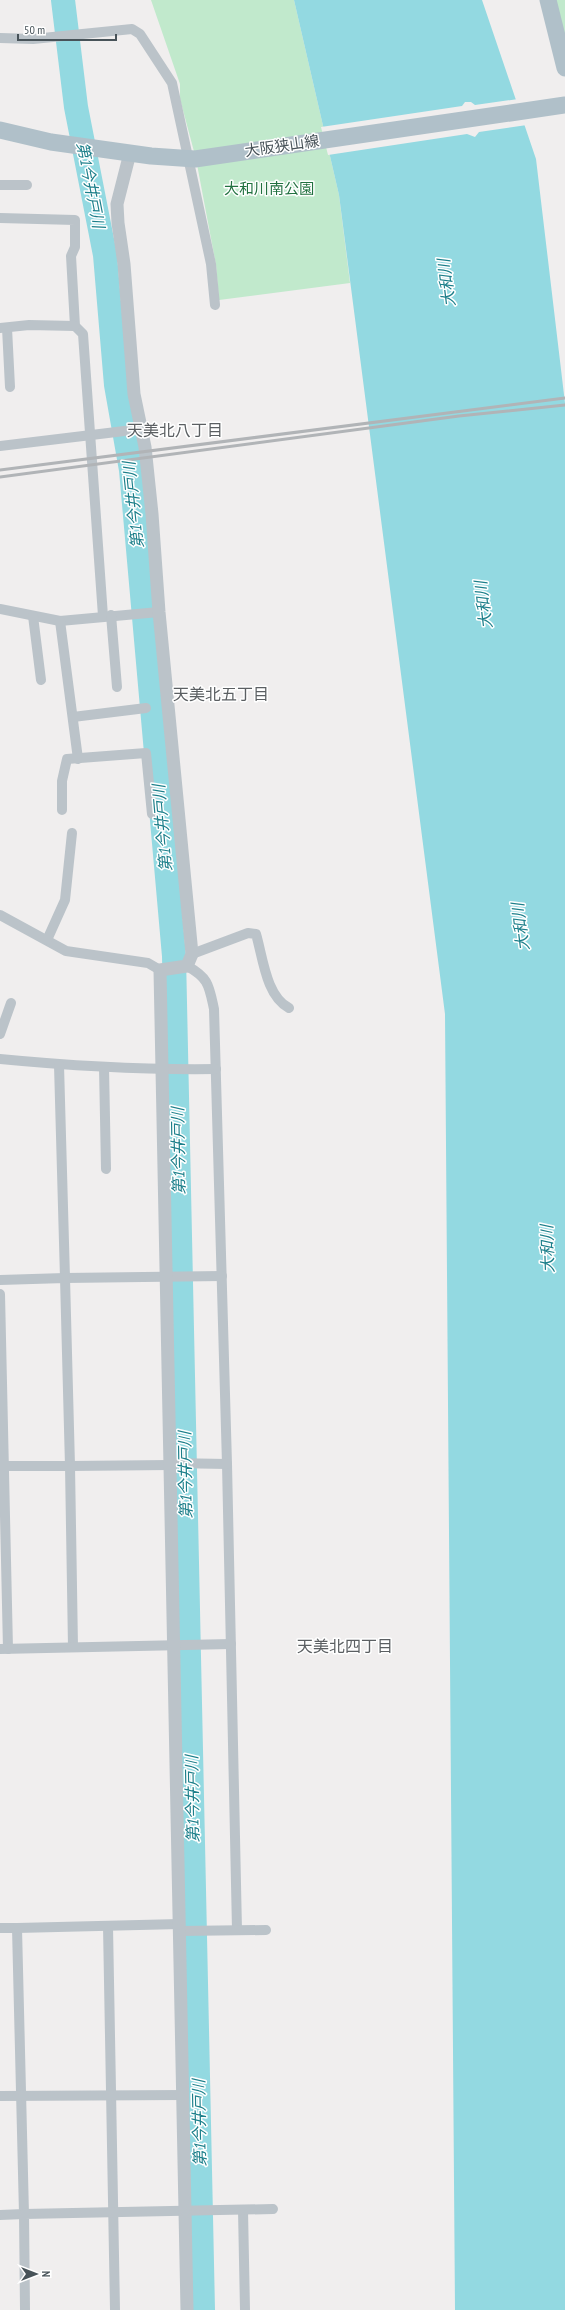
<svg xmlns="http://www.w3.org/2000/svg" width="565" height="2310" font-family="'PT Sans Narrow','Noto Sans JP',sans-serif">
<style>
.green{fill:#c1e9cc}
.water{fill:#93d9e1}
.pier{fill:#f0eeee}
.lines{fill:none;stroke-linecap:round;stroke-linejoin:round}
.river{stroke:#93d9e1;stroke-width:24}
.minor{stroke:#bbc3c9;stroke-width:10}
.tertiary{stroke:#bbc3c9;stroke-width:13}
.primary{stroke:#b0c0c9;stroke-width:17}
.rail{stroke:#b1b4b7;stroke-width:3}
.labels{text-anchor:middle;stroke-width:3;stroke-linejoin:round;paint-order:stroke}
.street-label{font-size:15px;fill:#485359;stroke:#fff}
.park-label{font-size:15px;fill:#227140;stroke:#fff}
.water-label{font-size:16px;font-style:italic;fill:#1c7f8a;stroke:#fff}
.neighbourhood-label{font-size:16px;fill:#5b5f62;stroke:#fff}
</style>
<rect width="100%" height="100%" fill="#f0eeee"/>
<g class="green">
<path d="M151 0H294L339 195 350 283 219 300 216 265 196 159 180 99V84Z"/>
<path d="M552 0H565V46Z"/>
</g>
<path class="water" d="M294 0H482L536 159 565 403V2310H455L445 1014 339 195Z"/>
<path class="pier" d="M518 99 527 125 479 132 475 137 467 134 328 155 321 127 462 106 465 102H471L475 105Z"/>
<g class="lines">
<path class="river" d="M63 0 76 107 105 255 116 385 131 470 174 956 203 2310"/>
<g class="minor">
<path d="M0 38 33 39 132 29 140 34 172 83 211 264 215 305"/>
<path d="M0 185H27"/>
<path d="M0 218 75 220V247L71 256 75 326 83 334 103 616"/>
<path d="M0 328 29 325 75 326"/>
<path d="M7 328 10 387"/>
<path d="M0 446 141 429"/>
<path d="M0 609 60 621 159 612"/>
<path d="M111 615 117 687"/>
<path d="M33 616 41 680"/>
<path d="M60 621 78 759"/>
<path d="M73 717 146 708"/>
<path d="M62 810V781L67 759 146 753 152 814"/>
<path d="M0 915 66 951 148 963 160 970"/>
<path d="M47 940 65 900 72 833"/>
<path d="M192 954 248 933 256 934C263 958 266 996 289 1008"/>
<path d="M187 966C209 978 209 986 214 1009L227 1464 237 1930"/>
<path d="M0 1034 11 1003"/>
<path d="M0 1059C72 1066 143 1070 216 1069"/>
<path d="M59 1065 65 1278 222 1276"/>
<path d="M104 1067 106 1169"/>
<path d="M0 1280 65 1278 70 1466 170 1465"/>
<path d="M0 1294 8 1649"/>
<path d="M170 1463 227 1464"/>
<path d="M0 1466H70L73 1647"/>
<path d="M0 1649 231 1644"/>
<path d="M108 1926 115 2310"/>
<path d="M0 1928H17L24 2214 0 2215"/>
<path d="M17 1928 180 1924"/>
<path d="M180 1931 266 1930"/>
<path d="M0 2096 184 2095"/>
<path d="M243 2210 245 2310"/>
<path d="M25 2310 24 2214 273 2209"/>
</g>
<path class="tertiary" d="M130 153 117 204 118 223 124 264 134 394 145 447 152 514 159 612 192 954 187 966 160 970 187 2310"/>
<g class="primary">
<path d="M548 0 565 68"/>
<path d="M0 130 51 142 151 156 195 159 565 105"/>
</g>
<g class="rail">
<path d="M0 470 565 398"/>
<path d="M0 477 459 416 565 405"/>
</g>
</g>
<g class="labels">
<g class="street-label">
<text transform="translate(282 146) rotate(-8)" y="5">大阪狭山線</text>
</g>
<g class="park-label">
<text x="269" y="194">大和川南公園</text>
</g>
<g class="water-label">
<text transform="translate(91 185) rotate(79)" y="6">第1今井戸川</text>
<text transform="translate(446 283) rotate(-97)" y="6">大和川</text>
<text transform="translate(133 505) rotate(-96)" y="6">第1今井戸川</text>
<text transform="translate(483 605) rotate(-97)" y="6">大和川</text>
<text transform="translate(162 828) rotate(-95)" y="6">第1今井戸川</text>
<text transform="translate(520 927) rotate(-97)" y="6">大和川</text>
<text transform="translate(178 1151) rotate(-91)" y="6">第1今井戸川</text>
<text transform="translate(547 1249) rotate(-92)" y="6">大和川</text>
<text transform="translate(185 1475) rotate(-91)" y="6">第1今井戸川</text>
<text transform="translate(192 1799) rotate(-91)" y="6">第1今井戸川</text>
<text transform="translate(199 2123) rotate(-91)" y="6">第1今井戸川</text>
</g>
<g class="neighbourhood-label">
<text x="175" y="436">天美北八丁目</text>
<text x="221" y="700">天美北五丁目</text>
<text x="345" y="1652">天美北四丁目</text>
</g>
</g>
<g transform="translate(36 2274) rotate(90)" stroke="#ffffff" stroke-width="3" paint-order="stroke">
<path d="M0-3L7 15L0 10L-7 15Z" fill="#485359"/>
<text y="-6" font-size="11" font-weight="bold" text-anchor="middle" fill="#485359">N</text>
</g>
<path d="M18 34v6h98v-6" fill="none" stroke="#485359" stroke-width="2"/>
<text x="24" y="34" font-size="12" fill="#485359" stroke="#ffffff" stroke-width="3" paint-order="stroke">50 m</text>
</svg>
